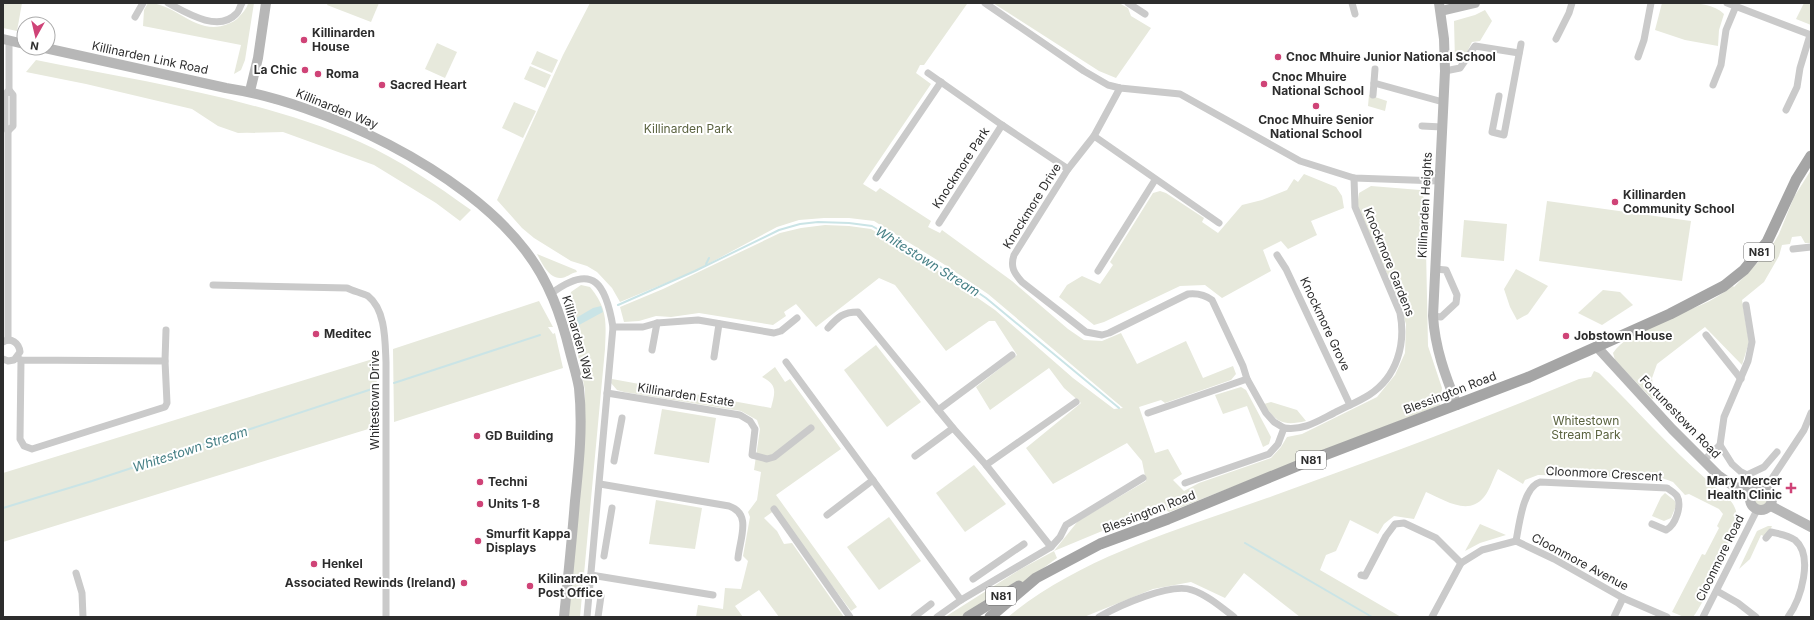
<svg xmlns="http://www.w3.org/2000/svg" width="1814" height="620" font-family="Inter,sans-serif">
<style>
.green{fill:#e7e9dc}
.water{fill:#cae4e6}
.lines{fill:none;stroke-linecap:round;stroke-linejoin:round}
.stream{stroke:#cae4e6;stroke-width:2}
.street{stroke:#cacaca;stroke-width:7}
.secondary{stroke:#b7b7b7;stroke-width:10}
.primary{stroke:#a5a5a5;stroke-width:11}
.poi-dot{fill:#cf4377;stroke:#fff;stroke-width:1.5}
.labels{text-anchor:middle;stroke-width:4;stroke-linejoin:round;paint-order:stroke}
.shield{fill:#fff;stroke:#6c6c6c;stroke-width:1}
.shield-label{font-size:11px;font-weight:bold;fill:#2d2d2d}
.poi-label{font-size:12px;font-weight:bold;fill:#2d2d2d;stroke:#fff;text-anchor:start}
.street-label{font-size:12px;fill:#2d2d2d;stroke:#fff}
.park-label{font-size:12px;fill:#5b6340;stroke:#fff}
.water-label{font-size:13px;font-style:italic;fill:#457f85;stroke:#fff}
</style>
<rect width="100%" height="100%" fill="#fff"/>
<g class="green">
<path d="M3 3H22L17 31 3 28Z"/>
<path d="M148 3C176 3 197 37 228 24 232 22 235 21 238 18 242 13 247 9 248 3H254L245 60 241 70 234 74 241 45 143 26 144 10Z"/>
<path d="M328 3H379L371 22 327 5Z"/>
<path d="M590 3 967 4 924 65H920L916 73 931 84 863 184 876 192 880 188 931 221 928 227 940 233 942 230 1012 281 1068 329 1084 340 1102 341 1121 333 1137 364 1186 341 1203 378 1233 366 1236 374 1231 380 1165 403 1161 400 1139 407 1155 453 1168 449 1182 474 1173 480 1184 491 1199 483 1271 458 1281 447 1287 437 1302 434 1377 397 1395 375 1405 353 1406 324 1395 292 1357 206 1359 193 1371 186 1420 190 1425 200 1428 346 1442 388 1440 405 1169 512 1160 507 1054 551 1057 558 977 617H945L1019 570 1054 551 1078 521 1146 481 1142 461 1127 443 1053 484 1026 448 1081 403 1064 388 1049 368 990 410 976 387 1017 355 995 321H989L946 351 895 285 879 278 816 327 796 304 784 312 786 316 773 325 699 313 671 317 656 316 639 321 624 322 620 307 663 289 780 233 801 228 825 225 849 226 871 229 923 260 995 310 1073 378 1114 409 1123 408 988 294 942 263 874 221 849 218H824L799 220 777 227 695 271 620 302 612 288 597 272 587 266 571 261 534 238 522 228 497 200 563 55Z"/>
<path d="M993 3H1119L1128 8 1131 16 1151 28 1116 78 1099 71Z"/>
<path d="M1662 3C1680 3 1711 0 1724 14L1719 30 1718 46 1685 40 1655 30Z"/>
<path d="M1804 3H1811V25L1796 19Z"/>
<path d="M1485 10 1492 21 1480 41 1472 42 1463 60 1458 63 1455 61 1454 21 1475 15Z"/>
<path d="M437 43 457 52 445 78 425 69Z"/>
<path d="M537 51 558 60 552 73 531 64Z"/>
<path d="M36 60C145 82 258 98 360 142 400 160 436 185 471 210L460 221 436 203 374 165 283 132 238 133 218 126 192 109 86 84 26 72Z"/>
<path d="M530 66 551 75 545 88 524 79Z"/>
<path d="M1369 95 1387 101 1385 111 1368 106Z"/>
<path d="M514 102 536 111 523 138 502 128Z"/>
<path d="M1811 170V243H1805L1801 236 1792 237 1790 244 1782 245 1779 256 1764 282 1742 300 1749 342 1742 365 1705 327 1657 364 1652 378 1653 385 1660 395 1652 399 1615 360 1613 353C1629 330 1675 316 1701 305 1713 300 1723 293 1733 286L1734 287 1769 251 1779 234 1794 197Z"/>
<path d="M1304 174 1336 187 1342 196 1344 208 1311 221 1317 235 1288 249 1281 241 1263 250 1271 271 1222 298 1205 285 1180 286 1104 322 1094 325 1059 297 1067 285 1082 276 1100 284 1113 265 1110 262 1153 193 1160 191 1166 193 1204 218 1202 222 1218 233 1242 205 1262 200 1287 190 1294 179 1298 182Z"/>
<path d="M1547 201 1691 221 1682 281 1539 261Z"/>
<path d="M1464 220 1507 224 1504 261 1461 257Z"/>
<path d="M537 254 576 270 577 272C571 273 566 278 561 278 549 279 542 263 537 254Z"/>
<path d="M1516 269 1548 286 1528 314 1517 320 1510 307 1504 289Z"/>
<path d="M581 285 590 287C608 309 606 322 605 349L580 617H567L585 438V390L568 304 571 292Z"/>
<path d="M1603 290 1620 292 1633 305 1602 325 1578 313Z"/>
<path d="M539 301 553 327H548L553 334 555 333 563 368 394 422 393 349Z"/>
<path d="M876 345 921 402 887 427 844 370Z"/>
<path d="M376 358 378 426 3 542V473Z"/>
<path d="M775 367 785 382 790 379 841 449 776 495 857 607 851 611 775 510 764 518 777 531 784 544 792 543 844 617H779L759 590 735 606 743 617H696L698 605 723 609 725 588 741 589 748 561 743 556 750 517 748 512 757 500 761 472 754 470 760 429 757 420 741 411 624 392 617 390 611 383 612 379 771 408C775 392 778 385 762 377Z"/>
<path d="M1594 371 1599 373C1635 408 1669 447 1707 480 1716 489 1733 498 1736 511 1739 527 1704 605 1693 617H1684L1672 612 1702 554 1705 555 1719 528 1717 526 1723 514 1719 509 1689 494 1685 495 1673 482 1662 478 1538 475 1525 480 1523 484 1498 469C1493 478 1490 490 1484 497 1468 517 1443 499 1426 492L1414 519 1394 516 1384 524 1378 534 1350 520 1336 551 1326 555 1320 570 1401 617H1300L1244 573 1225 598 1191 582 1153 589 1084 617H1008C1080 557 1180 529 1267 498 1372 460 1476 422 1579 379L1591 377Z"/>
<path d="M1241 387 1246 390 1271 437 1269 444 1263 447 1247 406 1223 414 1215 395Z"/>
<path d="M1271 402 1297 410 1306 421C1284 426 1276 423 1264 404Z"/>
<path d="M662 409 716 418 709 463 654 454Z"/>
<path d="M974 465 1006 504 965 532 936 493Z"/>
<circle cx="1761" cy="500" r="8"/>
<path d="M1665 493 1675 501 1676 506 1671 518 1664 521 1652 516 1661 497Z"/>
<path d="M656 500 702 508 695 549 649 544Z"/>
<path d="M889 517 921 561 879 590 847 547Z"/>
<path d="M1480 524 1506 535 1480 543 1465 551Z"/>
<path d="M1768 526H1772L1767 537 1761 535 1750 559 1739 569 1757 531Z"/>
</g>
<path class="water" d="M601 306 603 312 579 325 576 318 593 308Z"/>
<g class="lines">
<g class="stream">
<path d="M706 264 709 258"/>
<path d="M618 305 695 271 779 230 800 224 818 222 849 223 872 226 923 255 986 298 1119 408"/>
<path d="M394 383 540 335"/>
<path d="M3 508 92 481 375 388"/>
<path d="M1245 543 1372 617"/>
</g>
<g class="street">
<path d="M168 3C185 12 218 33 236 14 239 12 240 6 242 3"/>
<path d="M985 3 1084 71 1108 85 1120 88 1180 94 1300 161 1354 178 1439 181"/>
<path d="M1128 3 1145 14"/>
<path d="M1352 3 1355 14"/>
<path d="M1727 3 1811 35"/>
<path d="M135 17 143 3"/>
<path d="M1556 39 1569 13 1572 3"/>
<path d="M1638 57 1644 40 1651 3"/>
<path d="M1445 71 1460 68 1475 46 1519 53"/>
<path d="M928 73 1002 125 1068 169"/>
<path d="M1374 83 1443 102"/>
<path d="M1713 85 1721 65 1726 30 1736 6"/>
<path d="M1120 88 1094 136 1068 169 1014 255C1010 267 1014 273 1022 282L1086 332 1102 335 1109 333 1188 294C1197 293 1204 294 1212 300L1243 366 1247 379 1266 413 1274 422 1284 428"/>
<path d="M1373 95 1375 69"/>
<path d="M1499 96 1492 132 1504 135 1521 44"/>
<path d="M1786 110 1797 87 1800 68 1810 35"/>
<path d="M1422 126 1442 127"/>
<path d="M8 131 13 126V95L9 90"/>
<path d="M1094 136 1219 223"/>
<path d="M876 178 941 82"/>
<path d="M939 223 1002 125"/>
<path d="M1793 249 1811 247"/>
<path d="M1277 255 1286 269 1350 405"/>
<path d="M1098 271 1155 180"/>
<path d="M213 285 347 288C353 291 362 293 368 296 386 310 385 342 386 362V617"/>
<path d="M552 293C594 262 606 285 613 327L587 617"/>
<path d="M1746 305 1752 342 1748 361 1724 417 1720 445 1732 464 1741 472 1747 475 1764 467 1777 452"/>
<path d="M1433 316 1441 317 1456 303 1457 295 1446 270 1435 269"/>
<path d="M613 327H643L657 323 698 320 774 333 781 331 797 318"/>
<path d="M828 328C838 317 843 312 858 312L953 428 986 465 1051 547 961 600 937 617"/>
<path d="M1706 335 1741 379"/>
<path d="M8 340V131L5 126V95L9 90V40"/>
<path d="M3 342C11 337 19 343 20 352L14 360 8 361 3 359"/>
<path d="M652 350 657 323"/>
<path d="M714 357 719 324"/>
<path d="M17 358 21 360 165 361 167 403 165 407 32 449 24 446 20 439 21 360"/>
<path d="M165 361 166 330"/>
<path d="M786 362 961 600"/>
<path d="M607 393 740 415 750 421 755 429 752 455 767 459 774 457 811 428"/>
<path d="M938 410 1012 355"/>
<path d="M1148 413 1247 379"/>
<path d="M915 456 953 428"/>
<path d="M614 461 622 418"/>
<path d="M1703 461 1720 445"/>
<path d="M986 465 1076 402"/>
<path d="M1185 483 1269 454 1278 444 1284 428C1303 431 1318 421 1334 413 1345 407 1358 402 1369 395 1397 377 1406 344 1400 313L1355 207 1354 178"/>
<path d="M600 484 729 506C752 514 740 538 738 558"/>
<path d="M1765 489 1804 430 1811 413"/>
<path d="M774 509 850 617"/>
<path d="M827 515 873 480"/>
<path d="M1766 538 1771 532C1779 534 1788 535 1795 540 1814 556 1801 599 1788 617"/>
<path d="M1516 541C1519 526 1523 487 1540 482L1667 488C1670 490 1675 493 1677 496 1682 505 1676 525 1666 530L1652 524"/>
<path d="M1051 547 1060 537 1066 525 1143 478"/>
<path d="M604 556 612 508"/>
<path d="M76 573 82 593 83 617"/>
<path d="M591 575 713 595"/>
<path d="M1361 575 1365 576 1386 536 1395 524 1404 523 1436 538 1461 563"/>
<path d="M973 579 1024 544"/>
<path d="M1717 591 1738 603 1756 617"/>
<path d="M598 617 601 596"/>
<path d="M914 617 931 604"/>
<path d="M1099 617C1118 606 1171 582 1192 590 1207 595 1221 607 1234 617"/>
<path d="M1432 617 1461 563 1482 550 1516 541 1554 559 1623 598 1667 617"/>
<path d="M1614 617 1623 598"/>
<path d="M1703 617 1757 510"/>
</g>
<g class="secondary">
<path d="M1439 3 1444 39 1445 71 1433 316C1435 348 1445 375 1457 405"/>
<path d="M1441 11 1475 3"/>
<path d="M3 39 24 44"/>
<path d="M45 48 226 88C323 103 464 170 525 250 549 281 561 315 570 352 573 364 577 376 579 388 583 426 579 463 575 501 572 539 568 578 564 617"/>
<path d="M250 91 258 58 266 3"/>
<path d="M1597 347 1672 429 1718 475 1732 485 1752 494"/>
<circle cx="1761" cy="499" r="11"/>
<path d="M1771 506 1811 527"/>
</g>
<g class="primary">
<path d="M968 617 1019 586"/>
<path d="M990 617 1036 578 1100 544 1168 519 1319 457 1529 377 1670 314 1724 286 1744 270 1767 242 1796 180 1811 156"/>
</g>
</g>
<g class="poi-dot">
<circle cx="304" cy="40" r="4"/>
<circle cx="1278" cy="57" r="4"/>
<circle cx="305" cy="70" r="4"/>
<circle cx="318" cy="74" r="4"/>
<circle cx="1264" cy="84" r="4"/>
<circle cx="382" cy="85" r="4"/>
<circle cx="1316" cy="106" r="4"/>
<circle cx="1615" cy="202" r="4"/>
<circle cx="316" cy="334" r="4"/>
<circle cx="1566" cy="336" r="4"/>
<circle cx="477" cy="436" r="4"/>
<circle cx="480" cy="482" r="4"/>
<path d="M1789 482h4v4h4v4h-4v4h-4v-4h-4v-4h4z"/>
<circle cx="480" cy="504" r="4"/>
<circle cx="478" cy="541" r="4"/>
<circle cx="314" cy="564" r="4"/>
<circle cx="464" cy="583" r="4"/>
<circle cx="530" cy="586" r="4"/>
</g>
<g class="labels">
<g class="shield">
<rect x="1744" y="243" width="30" height="18" rx="3"/>
<rect x="1296" y="451" width="30" height="18" rx="3"/>
<rect x="986" y="587" width="30" height="18" rx="3"/>
</g>
<g class="shield-label">
<text x="1759" y="256">N81</text>
<text x="1311" y="464">N81</text>
<text x="1001" y="600">N81</text>
</g>
<g class="poi-label">
<text x="312" y="37">Killinarden<tspan x="312" dy="14">House</tspan></text>
<text x="1286" y="61">Cnoc Mhuire Junior National School</text>
<text x="297" y="74" text-anchor="end">La Chic</text>
<text x="326" y="78">Roma</text>
<text x="1272" y="81">Cnoc Mhuire<tspan x="1272" dy="14">National School</tspan></text>
<text x="390" y="89">Sacred Heart</text>
<text x="1316" y="124" text-anchor="middle">Cnoc Mhuire Senior<tspan x="1316" dy="14">National School</tspan></text>
<text x="1623" y="199">Killinarden<tspan x="1623" dy="14">Community School</tspan></text>
<text x="324" y="338">Meditec</text>
<text x="1574" y="340">Jobstown House</text>
<text x="485" y="440">GD Building</text>
<text x="1782" y="485" text-anchor="end">Mary Mercer<tspan x="1782" dy="14">Health Clinic</tspan></text>
<text x="488" y="486">Techni</text>
<text x="488" y="508">Units 1-8</text>
<text x="486" y="538">Smurfit Kappa<tspan x="486" dy="14">Displays</tspan></text>
<text x="322" y="568">Henkel</text>
<text x="538" y="583">Kilinarden<tspan x="538" dy="14">Post Office</tspan></text>
<text x="456" y="587" text-anchor="end">Associated Rewinds (Ireland)</text>
</g>
<g class="street-label">
<text transform="translate(150 58) rotate(12)" y="4">Killinarden Link Road</text>
<text transform="translate(337 109) rotate(22)" y="4">Killinarden Way</text>
<text transform="translate(961 168) rotate(-57)" y="4">Knockmore Park</text>
<text transform="translate(1425 205) rotate(-87)" y="4">Killinarden Heights</text>
<text transform="translate(1032 206) rotate(-58)" y="4">Knockmore Drive</text>
<text transform="translate(1389 262) rotate(68)" y="4">Knockmore Gardens</text>
<text transform="translate(1325 324) rotate(65)" y="4">Knockmore Grove</text>
<text transform="translate(578 338) rotate(74)" y="4">Killinarden Way</text>
<text transform="translate(1450 393) rotate(-21)" y="4">Blessington Road</text>
<text transform="translate(686 395) rotate(9)" y="4">Killinarden Estate</text>
<text transform="translate(375 400) rotate(-90)" y="4">Whitestown Drive</text>
<text transform="translate(1680 417) rotate(46)" y="4">Fortunestown Road</text>
<text transform="translate(1604 474) rotate(3)" y="4">Cloonmore Crescent</text>
<text transform="translate(1149 512) rotate(-21)" y="4">Blessington Road</text>
<text transform="translate(1720 558) rotate(-64)" y="4">Cloonmore Road</text>
<text transform="translate(1580 562) rotate(28)" y="4">Cloonmore Avenue</text>
</g>
<g class="park-label">
<text x="688" y="133">Killinarden Park</text>
<text x="1586" y="425">Whitestown<tspan x="1586" dy="14">Stream Park</tspan></text>
</g>
<g class="water-label">
<text transform="translate(928 261) rotate(32)" y="5">Whitestown Stream</text>
<text transform="translate(190 449) rotate(-18)" y="5">Whitestown Stream</text>
</g>
</g>
<rect width="1814" height="620" fill="none" stroke="#2d2d2d" stroke-width="8"/>
<g transform="translate(36 36) rotate(188)"><circle r="19" fill="#ffffff" stroke="#ababab"/>
<path d="M0-3L7 15L0 10L-7 15Z" fill="#cf4377"/>
<text y="-6" font-size="11" font-weight="bold" text-anchor="middle" fill="#2d2d2d">N</text>
</g>
</svg>
